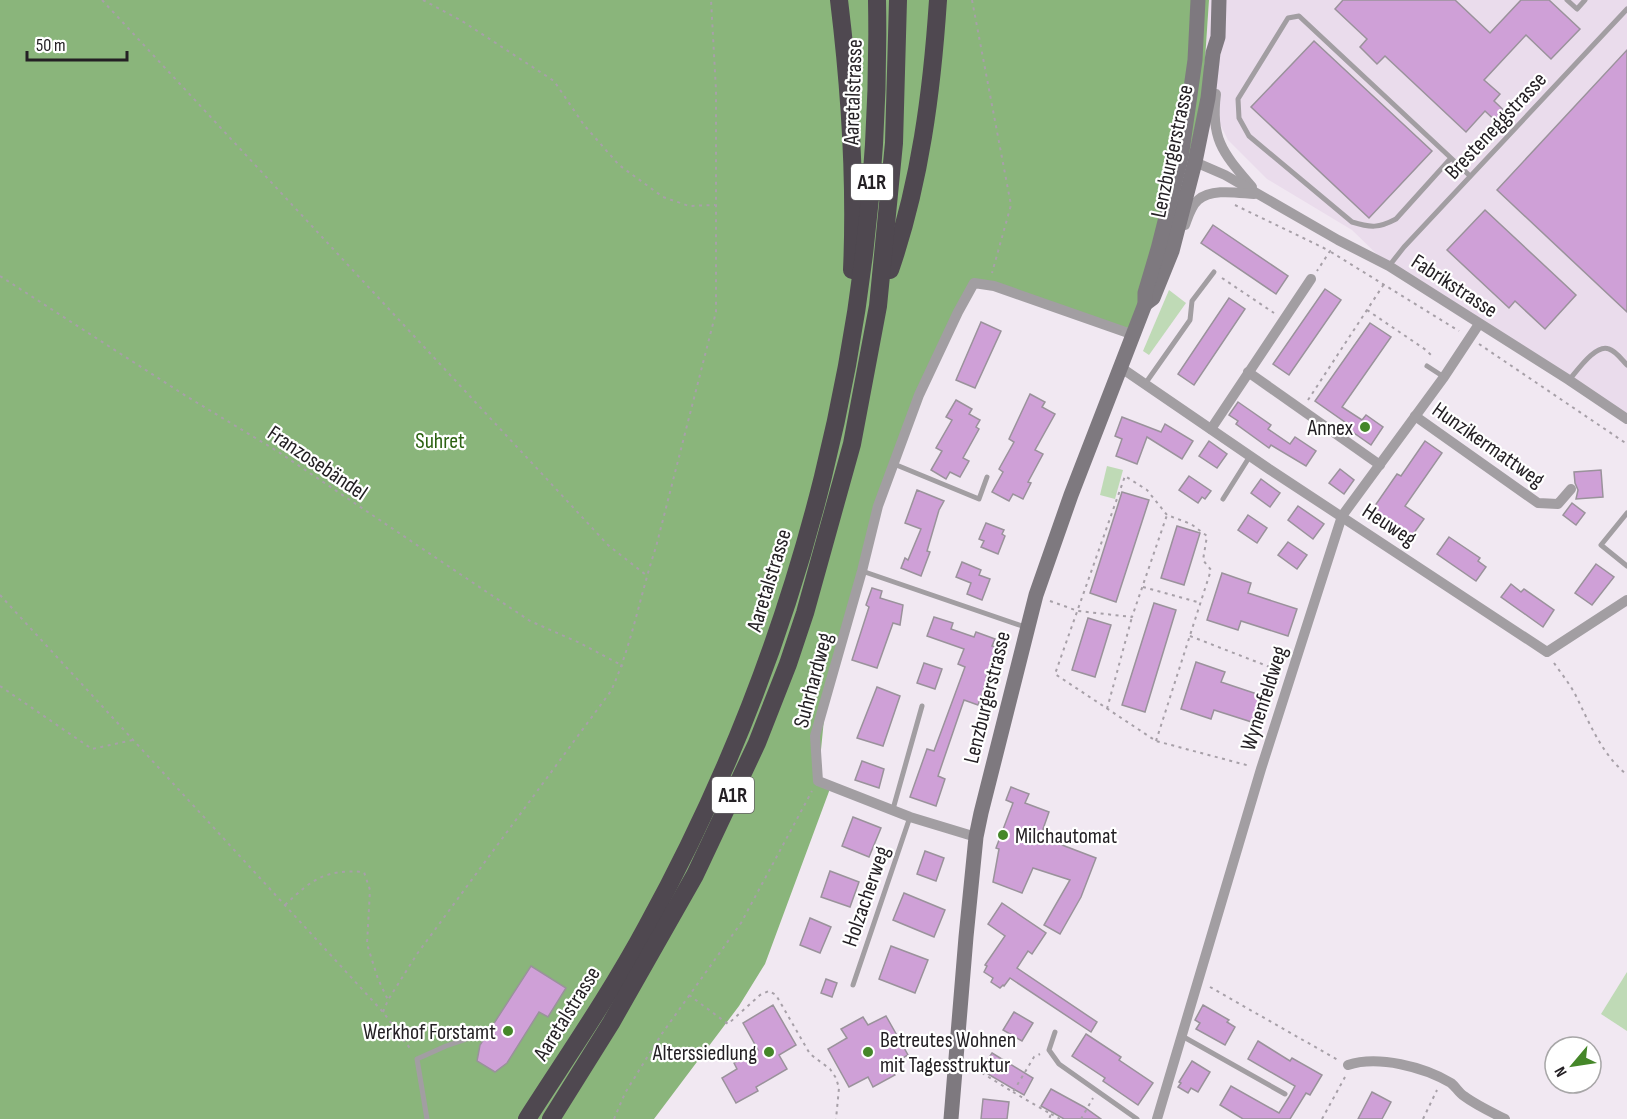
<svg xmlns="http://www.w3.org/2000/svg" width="1627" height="1119" font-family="'Sofia Sans Condensed',sans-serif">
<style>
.built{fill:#eadcec}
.green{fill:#bfdab6}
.forest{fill:#8ab57b}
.building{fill:#cfa0d7;stroke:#9a929b;stroke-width:1.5}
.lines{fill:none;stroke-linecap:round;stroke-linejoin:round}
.path{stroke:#a7a0a8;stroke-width:2;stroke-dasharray:3 4.5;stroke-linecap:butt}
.service{stroke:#a29ea2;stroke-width:5}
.minor{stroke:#a29ea2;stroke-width:10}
.secondary{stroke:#7e797f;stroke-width:15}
.motorway{stroke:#4f4850;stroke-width:18}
.poi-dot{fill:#458729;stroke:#fff;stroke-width:2}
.labels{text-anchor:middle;stroke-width:4.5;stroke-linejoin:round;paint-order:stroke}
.shield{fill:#fff;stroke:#666366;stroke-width:1.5}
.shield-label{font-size:21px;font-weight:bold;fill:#242024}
.street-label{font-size:22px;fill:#242024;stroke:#fff}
.poi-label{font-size:22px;fill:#242024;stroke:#fff;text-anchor:end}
.park-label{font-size:22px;fill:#2c6212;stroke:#fff}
</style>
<rect width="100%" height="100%" fill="#f1e8f2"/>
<path class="built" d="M1209 0H1627V419L1389 266 1352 230 1267 179 1228 140 1203 90Z"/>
<g class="green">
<path d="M1169 290 1186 303 1149 355 1143 351Z"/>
<path d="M1107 466 1123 470 1115 499 1100 495Z"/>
<path d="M1627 972V1031L1601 1014Z"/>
</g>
<path class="forest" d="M0 0H1209L1203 90 1189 156 1134 335 975 283 958 312 878 506 827 689 818 780 831 786 765 964 739 1006 654 1119H0Z"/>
<g class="building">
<path d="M1343 0H1455L1490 33 1521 0H1549L1580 29 1551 59 1526 35 1484 80 1500 94 1494 101 1511 117 1502 127 1485 111 1466 132 1385 56 1377 64 1360 47 1367 39 1335 9Z"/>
<path d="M1314 41 1432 151 1369 218 1251 107Z"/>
<path d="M1627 50V312L1497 190Z"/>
<path d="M1485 210 1576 295 1545 329 1515 301 1509 308 1447 250Z"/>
<path d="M1213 225 1288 276 1276 294 1201 243Z"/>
<path d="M1325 289 1341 300 1289 375 1273 364Z"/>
<path d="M1229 298 1245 309 1194 385 1178 374Z"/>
<path d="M981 322 1001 331 975 388 956 380Z"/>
<path d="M1370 323 1391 337 1342 407 1362 420 1366 415 1383 427 1371 445 1347 428 1349 425 1315 401Z"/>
<path d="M1030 394 1045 402 1042 407 1055 414 1035 450 1043 454 1028 482 1031 483 1023 499 1013 494 1009 501 992 492 1003 472 999 469 1014 442 1009 439Z"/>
<path d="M956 400 972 409 969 414 980 420 976 427 979 429 963 458 969 461 960 477 950 472 946 479 931 470 942 451 936 448 952 420 946 417Z"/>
<path d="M1238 402 1271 425 1268 429 1290 444 1295 437 1316 451 1306 466 1271 445 1269 448 1236 424 1238 421 1229 415Z"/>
<path d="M1122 417 1161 432 1165 424 1193 441 1182 459 1147 437 1137 464 1116 456 1122 439 1115 436Z"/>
<path d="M1209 441 1227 454 1217 468 1199 456Z"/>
<path d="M1425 441 1442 453 1405 506 1424 519 1411 537 1372 510 1397 474 1401 476Z"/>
<path d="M1340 469 1354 480 1344 494 1329 483Z"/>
<path d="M1601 470 1603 497 1576 499 1578 490 1575 483 1574 472Z"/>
<path d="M1189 476 1211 491 1205 499 1202 497 1198 503 1179 490Z"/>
<path d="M1261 479 1280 493 1270 507 1251 493Z"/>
<path d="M917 490 944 501 939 510 927 551 930 552 921 576 901 568 905 558 908 560 921 529 905 523Z"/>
<path d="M1122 492 1149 500 1116 602 1090 593Z"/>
<path d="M1572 503 1585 513 1576 525 1563 515Z"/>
<path d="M1298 506 1324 524 1313 539 1288 520Z"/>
<path d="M1248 515 1267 528 1257 543 1238 530Z"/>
<path d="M986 523 1004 530 1002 534 1005 536 998 554 981 547 984 541 979 539Z"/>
<path d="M1177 526 1200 533 1184 585 1161 578Z"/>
<path d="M1449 537 1480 558 1478 561 1486 567 1476 581 1437 554Z"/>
<path d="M1288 542 1307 555 1297 569 1278 555Z"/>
<path d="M962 562 981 570 979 575 990 579 982 600 967 594 971 583 956 577Z"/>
<path d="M1596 564 1614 577 1592 605 1575 593Z"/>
<path d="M1222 573 1251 583 1248 593 1297 609 1288 636 1241 621 1238 630 1207 620Z"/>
<path d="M1511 584 1521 592 1524 589 1554 610 1543 627 1501 597Z"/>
<path d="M872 588 882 591 880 598 903 605 900 625 893 623 877 668 852 660 869 607 866 605Z"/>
<path d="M1154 603 1176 610 1145 712 1122 705Z"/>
<path d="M934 617 953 623 951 629 974 637 976 632 995 639 992 646 996 647 986 677 988 678 978 705 964 700 938 776 945 779 936 806 910 797 927 749 934 751 965 667 958 664 964 649 927 636Z"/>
<path d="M1088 618 1111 625 1095 677 1072 670Z"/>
<path d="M1196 662 1225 672 1221 682 1269 698 1261 725 1214 710 1211 719 1181 709Z"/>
<path d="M924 663 942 669 935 689 917 683Z"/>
<path d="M877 687 900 696 883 746 857 738Z"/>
<path d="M862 761 884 769 879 788 855 780Z"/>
<path d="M1011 787 1029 794 1025 803 1049 812 1043 829 1065 837 1062 845 1096 858 1081 897 1060 934 1044 925 1070 880 1033 868 1022 893 993 882 999 849 996 848 1013 803 1006 800Z"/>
<path d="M853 817 881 828 869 857 842 846Z"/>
<path d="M925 851 944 858 936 881 917 874Z"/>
<path d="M830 871 859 882 850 907 821 897Z"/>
<path d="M904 893 945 910 934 937 893 920Z"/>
<path d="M1002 903 1046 933 1032 954 1028 951 1017 968 1097 1022 1091 1032 1010 978 1004 986 1003 985 1000 988 991 982 993 978 984 972 987 966 985 965 1005 936 988 924Z"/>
<path d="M810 918 831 927 820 953 800 945Z"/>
<path d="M891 946 928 960 915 993 879 979Z"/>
<path d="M531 966 566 988 548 1017 539 1012 507 1063 495 1072 477 1061 480 1045Z"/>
<path d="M826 979 837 983 832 997 821 993Z"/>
<path d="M773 1005 796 1045 779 1055 787 1069 756 1087 758 1091 736 1103 722 1078 737 1069 734 1063 758 1050 743 1023Z"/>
<path d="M1203 1005 1229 1020 1227 1022 1235 1027 1225 1045 1196 1029 1200 1023 1195 1020Z"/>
<path d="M1014 1012 1033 1023 1022 1041 1003 1030Z"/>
<path d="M886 1016 908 1055 890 1065 895 1075 873 1087 868 1077 849 1087 828 1049 847 1038 841 1029 863 1017 868 1025Z"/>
<path d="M1086 1034 1121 1057 1119 1060 1153 1083 1138 1105 1103 1081 1105 1078 1072 1056Z"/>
<path d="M1258 1041 1290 1061 1292 1058 1322 1075 1310 1095 1306 1093 1290 1119H1243L1220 1105 1231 1086 1279 1113 1289 1097 1295 1086 1248 1059Z"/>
<path d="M992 1053 1033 1078 1024 1095 981 1070Z"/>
<path d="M1192 1061 1210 1072 1198 1092 1191 1088 1188 1093 1178 1087 1181 1083 1179 1082Z"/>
<path d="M1051 1089 1084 1107 1101 1119H1064L1041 1106Z"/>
<path d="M1372 1092 1391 1102 1382 1119H1358Z"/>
<path d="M983 1099 1009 1102 1007 1119H981Z"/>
</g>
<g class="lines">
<g class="path">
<path d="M102 0 608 545 646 575"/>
<path d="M423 0 462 21 554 81 584 125 619 165 663 197 689 206 715 205"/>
<path d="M972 0 1011 205 992 273"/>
<path d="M1235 205 1330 251 1317 271"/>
<path d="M1331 252 1459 331"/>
<path d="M0 276 186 396 277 451 530 621 580 643 623 666"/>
<path d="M1222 278 1274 313"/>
<path d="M1367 310 1426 350 1433 357"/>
<path d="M1479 344 1627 444"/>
<path d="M1308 400 1384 284"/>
<path d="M1143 587 1201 603"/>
<path d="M0 595 383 1012 412 1051"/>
<path d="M1050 601 1078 611 1132 617 1167 515"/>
<path d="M1190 636 1280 671"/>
<path d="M1554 663C1561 673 1569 683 1575 694 1590 724 1601 753 1627 775"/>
<path d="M0 686 92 749 133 740"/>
<path d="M1107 709 1132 617"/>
<path d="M1156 741 1211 570 1203 560 1207 536 1191 524 1167 515 1147 490 1125 476 1055 674 1156 741 1250 766"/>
<path d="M285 905C312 879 326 869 364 872L370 890 367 944 378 979 388 1000"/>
<path d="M1210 987 1338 1060"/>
<path d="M689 995 728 1024 760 995 769 991 776 995 810 1054 830 1069 836 1078 839 1088 836 1119"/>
<path d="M383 1012 388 1000 417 954 611 691C632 645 640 595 656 547L716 312V90L711 0"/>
<path d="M969 1065 1013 1092 1034 1057 1040 1054"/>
<path d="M1013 1092 1051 1114 1049 1119"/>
<path d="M1051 1114 1060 1119"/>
<path d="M614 1119 625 1093 661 1035 741 923 812 791"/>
<path d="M1081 1119 1093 1098"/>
<path d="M1322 1119 1345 1077"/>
<path d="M1423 1119 1437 1090"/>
</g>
<g class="service">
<path d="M1567 0 1577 9 1585 0"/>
<path d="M1451 158 1396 219C1379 228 1371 228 1352 222L1249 136 1239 118 1238 99 1288 18 1299 16 1451 158 1470 176"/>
<path d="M1389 266 1404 247 1627 9"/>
<path d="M1427 366 1444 377"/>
<path d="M1569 380C1577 371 1596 343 1609 349 1616 351 1622 360 1627 365"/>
<path d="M1145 384 1190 320 1192 301 1214 272"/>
<path d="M894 464 979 499 987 477"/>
<path d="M1223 499 1250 456"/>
<path d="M1627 513 1601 545 1627 566"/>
<path d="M862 571 1025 627"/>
<path d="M893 809 922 706"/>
<path d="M853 985 910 817"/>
<path d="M1055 1032 1049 1050 1059 1064 1137 1119"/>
<path d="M1182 1036 1285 1094"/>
<path d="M427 1119 417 1059 446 1046 476 1036"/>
</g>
<g class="minor">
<path d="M1216 94C1210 140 1224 154 1252 187"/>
<path d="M1195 162 1225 175 1338 240 1389 266 1569 380 1627 419"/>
<path d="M1185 225C1188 217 1191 206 1198 200 1212 188 1238 193 1254 194"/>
<path d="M1120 367 1269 469 1547 652 1627 600"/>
<path d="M1248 372 1380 465"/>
<path d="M1415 416 1538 503 1558 504 1571 489"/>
<path d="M1211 429 1311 279"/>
<path d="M976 837 910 817 818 781 815 736 862 571 878 506 919 395 958 312 974 283 994 286 1134 335"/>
<path d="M1348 1065C1378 1055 1424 1067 1451 1083 1456 1087 1459 1093 1464 1096 1476 1105 1491 1112 1505 1119"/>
<path d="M1157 1119 1261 769 1342 516 1444 377 1479 324"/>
</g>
<g class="secondary">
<path d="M1145 304 1153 298 1172 251 1195 162 1208 98 1213 53 1218 37 1219 0"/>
<path d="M951 1119 966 937 976 837 981 813 1036 595 1071 495 1145 304V293L1158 249 1181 158 1195 60 1198 0"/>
</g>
<g class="motorway">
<path d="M839 0C850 90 856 180 852 270"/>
<path d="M890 270C920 184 932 91 938 0"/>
<path d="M527 1119C568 1055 611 993 647 926 803 642 883 323 877 0"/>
<path d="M551 1119 611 1023 695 875 757 743 788 664 805 613 852 444 878 306 894 143 898 0"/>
</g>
</g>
<g class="poi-dot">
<circle cx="1365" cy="427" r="6"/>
<circle cx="1003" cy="835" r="6"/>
<circle cx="508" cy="1031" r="6"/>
<circle cx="769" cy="1052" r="6"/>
<circle cx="868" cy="1052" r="6"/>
</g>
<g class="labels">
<g class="shield">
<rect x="851" y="164" width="42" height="36" rx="4.5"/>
<rect x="712" y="777" width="42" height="36" rx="4.5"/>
</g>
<g class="shield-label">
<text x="872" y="189">A1R</text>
<text x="733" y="802">A1R</text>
</g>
<g class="street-label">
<text transform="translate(852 92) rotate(-88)" y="8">Aaretalstrasse</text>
<text transform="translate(1495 125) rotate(-47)" y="8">Bresteneggstrasse</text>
<text transform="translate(1171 151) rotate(-78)" y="8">Lenzburgerstrasse</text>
<text transform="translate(1455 285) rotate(33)" y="8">Fabrikstrasse</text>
<text transform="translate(1489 444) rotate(35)" y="8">Hunzikermattweg</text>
<text transform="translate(318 462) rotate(34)" y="8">Franzosebändel</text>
<text transform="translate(1390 524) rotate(33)" y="8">Heuweg</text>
<text transform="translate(768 580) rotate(-73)" y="8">Aaretalstrasse</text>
<text transform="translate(812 680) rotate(-75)" y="8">Suhrhardweg</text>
<text transform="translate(986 697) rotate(-76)" y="8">Lenzburgerstrasse</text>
<text transform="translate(1263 698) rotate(-72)" y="8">Wynenfeldweg</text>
<text transform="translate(865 896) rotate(-71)" y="8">Holzacherweg</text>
<text transform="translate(566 1013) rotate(-58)" y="8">Aaretalstrasse</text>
</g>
<g class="poi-label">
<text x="1353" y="435">Annex</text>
<text x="1015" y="843" text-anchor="start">Milchautomat</text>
<text x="496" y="1039">Werkhof Forstamt</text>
<text x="880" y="1047" text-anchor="start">Betreutes Wohnen<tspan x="880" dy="25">mit Tagesstruktur</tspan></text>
<text x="757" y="1060">Alterssiedlung</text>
</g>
<g class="park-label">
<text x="440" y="448">Suhret</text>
</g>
</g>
<g transform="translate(1573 1065) rotate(241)"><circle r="28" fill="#ffffff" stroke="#a7a6a7" stroke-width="1.5"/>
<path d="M0-4.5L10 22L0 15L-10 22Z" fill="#458729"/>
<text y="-9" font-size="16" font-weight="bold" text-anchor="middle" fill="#242024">N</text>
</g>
<path d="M27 51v9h100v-9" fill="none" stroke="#242024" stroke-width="3"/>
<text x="36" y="51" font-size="18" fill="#242024" stroke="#ffffff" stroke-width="4.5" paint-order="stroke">50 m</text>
</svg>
